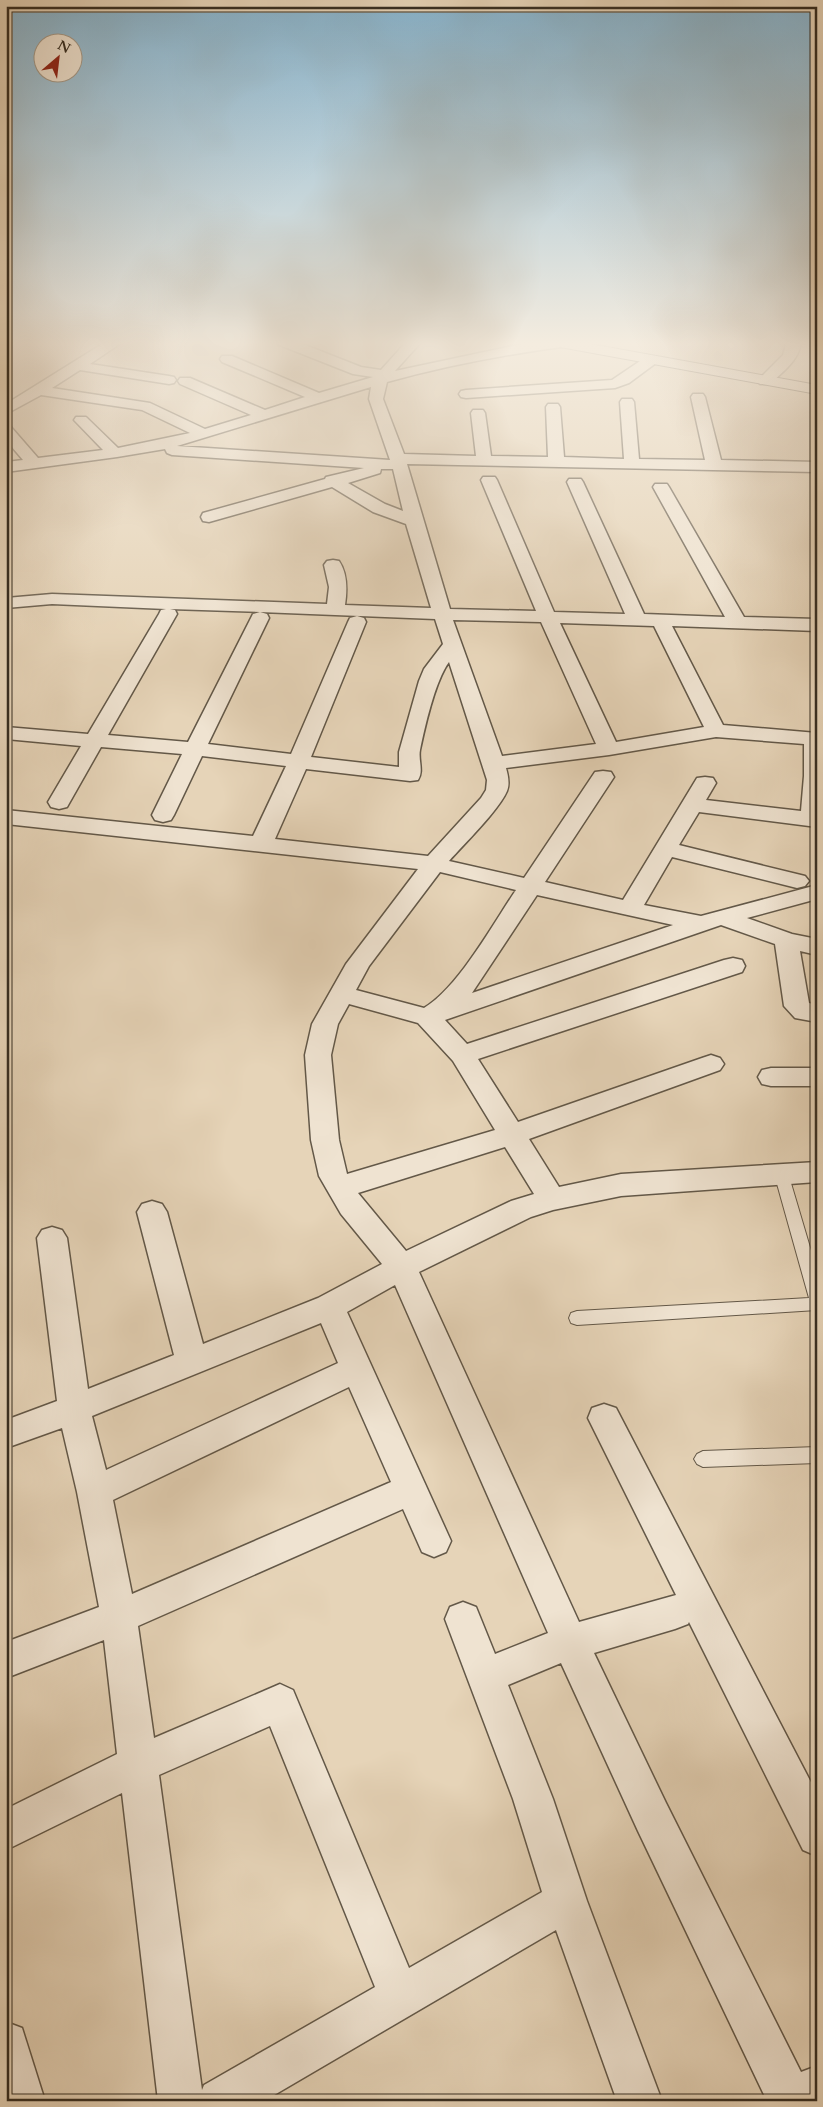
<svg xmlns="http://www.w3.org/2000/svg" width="823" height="2107" font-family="Cardo,serif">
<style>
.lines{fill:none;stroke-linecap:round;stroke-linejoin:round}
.lane-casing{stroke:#635848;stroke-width:2}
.street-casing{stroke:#635848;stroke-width:3}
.secondary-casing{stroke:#372e22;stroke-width:2}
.lane{fill:#efe3d1;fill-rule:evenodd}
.street{fill:#efe3d1;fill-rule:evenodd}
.secondary{fill:#efe3d1;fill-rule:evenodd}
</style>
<rect width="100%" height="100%" fill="#e6d4b8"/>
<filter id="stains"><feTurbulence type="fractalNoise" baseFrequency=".004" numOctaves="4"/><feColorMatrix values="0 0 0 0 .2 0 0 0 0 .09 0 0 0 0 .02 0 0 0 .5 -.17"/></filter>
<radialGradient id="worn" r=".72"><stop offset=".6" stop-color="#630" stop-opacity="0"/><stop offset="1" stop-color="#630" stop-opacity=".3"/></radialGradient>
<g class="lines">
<g class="lane-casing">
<g id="lane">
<path d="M781 1168 786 1169 788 1173 817 1271V1310L577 1325 571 1323 569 1318 571 1313 577 1311 809 1298 774 1173 776 1169Z"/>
<path d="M817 1447V1463L703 1467 697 1464 694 1459 697 1454 703 1451Z"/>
</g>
</g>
<g class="street-casing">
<g id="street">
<path d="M107 341H124L90 364 169 376 174 377 176 380 174 383 169 384 80 370 52 388 150 403 205 429 251 415 180 384 178 381 180 378H190L265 410 305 397 222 362 220 359 222 356H232L319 393 373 377 353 374 277 344 275 341H295L361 367 381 370 407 341H422L395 371 517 345 541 341H584L577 345C512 353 449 365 387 382L383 399 404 454 476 456 471 413 473 410H483L485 413 491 456 548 457 546 407 548 404H558L560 407 564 457 624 459 620 402 622 399H632L634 402 639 459 705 460 691 397 693 394H703L705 397 721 460 817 462V472L407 464 450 609 536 611 481 480 483 477H495L497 480 554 612 625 614 567 482 569 479H581L583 482 644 614 725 617 653 487 655 484H667L669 487 744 617 817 619V631L672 626 723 725 817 733V827L699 812 679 845 805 876 809 881 805 886 797 888 672 857 644 905 701 916 817 885V899L747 918 792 934 817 939V955L800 951 809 1003 817 1005V1022L795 1018 784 1006 775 944 721 925 445 1020 467 1044 724 960 733 958 742 960 745 966 742 972 478 1059 518 1122 702 1058 711 1055 720 1058 724 1064 720 1070 529 1139 559 1187 621 1174 817 1162V1182L621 1196 553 1210 531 1217 419 1272 579 1622 676 1595 588 1418 592 1408 604 1404 616 1408 817 1794V1856L803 1850 689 1622 688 1624 675 1629 594 1653 666 1803 801 2072 817 2066V2101H767L638 1831 561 1663 508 1685 553 1799 587 1901 662 2101H617L556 1930 264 2101H158L122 1793 6 1850V1809L117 1754 104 1640 6 1678V1642L99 1607 77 1492 62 1428 6 1448V1420L57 1401 37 1238 42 1230 52 1227 62 1230 67 1238 88 1389 174 1355 137 1212 142 1204 152 1201 162 1204 167 1212 203 1344 318 1298 382 1264 341 1214 319 1176 311 1140 305 1055 312 1024 346 964 418 869 6 824V810L253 836 286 766 202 756 174 815 171 820 163 822 155 820 152 815 182 754 101 747 67 807 59 809 51 807 48 802 81 746 6 739V727L88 734 159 614 161 610 166 609 52 604 6 608V598L52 594 327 604 329 587 324 565 327 561 333 560 339 561C348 574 347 591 345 605L431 608 406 524 373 512 332 487 209 522 203 521 201 517 203 513 325 479 326 477 364 468 172 455 167 453 165 449 117 457 6 472V462L23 460 6 440V426L11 427 38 458 103 450 74 420 76 417H86L118 448 190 433 142 410 41 395 6 414V404ZM371 387 369 399 390 460 177 446ZM381 469H393L403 511 385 504 348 483 380 473ZM170 609 260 612 253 614 251 618 188 742 108 735 177 614 175 610ZM260 612 435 619 443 644 424 669 419 681 399 752V767L311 757 366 622 364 618 357 616 350 618 348 622 291 754 208 744 269 618 267 614ZM453 620 541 622 596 744 502 756ZM560 623 654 626 704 727 616 742ZM449 662 487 780 486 790 481 798 428 856 275 839 306 769 410 781 418 780C424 771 418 760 420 750 425 726 435 681 449 662ZM716 737 804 744V776L801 811 706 800 716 783 713 778 705 777 697 778 623 900 545 882 614 777 611 772 603 771 595 772 524 878 449 861C464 844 499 810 507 791 510 784 508 775 506 768L609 755ZM440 872 516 890C493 924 458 988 424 1008L356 990 369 966ZM537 895 673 925 472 993ZM349 1004 418 1023 453 1061 495 1130 347 1174 339 1140 331 1055 338 1024ZM505 1147 534 1194 511 1201 406 1251 358 1193ZM395 1285 548 1633 495 1654 476 1607 463 1602 450 1607 445 1619 513 1799 542 1892 409 1968 293 1690 280 1684 154 1738 138 1626 403 1509 422 1552 434 1557 446 1552 451 1541 347 1312ZM321 1323 338 1363 106 1470 92 1416ZM349 1387 391 1482 132 1594 113 1500ZM270 1726 375 1987 204 2085 202 2090 159 1775Z"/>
<path d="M787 341H801C800 360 782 372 770 384H760L758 381 760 378 783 355Z"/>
<path d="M651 356 658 360 656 363 629 383 615 388 466 398 461 397 459 394 461 391 466 390 612 380 646 357Z"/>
<path d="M771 1068H817V1086H771L762 1084 758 1077 762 1070Z"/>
<path d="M6 2022 22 2028 45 2101H6Z"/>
</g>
</g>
<g class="secondary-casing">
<path id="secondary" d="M542 341H574L817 385V394L549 345Z"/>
</g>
<use href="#lane" class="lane"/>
<use href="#street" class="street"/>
<use href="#secondary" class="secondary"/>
</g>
<linearGradient id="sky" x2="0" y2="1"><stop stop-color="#87b6d2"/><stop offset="0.54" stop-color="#f4ecdf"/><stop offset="1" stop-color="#f4ecdf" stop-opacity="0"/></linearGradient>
<rect width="823" height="636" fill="url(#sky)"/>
<rect width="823" height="2107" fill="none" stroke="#e6d4b8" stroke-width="25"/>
<rect x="8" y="8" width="808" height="2092" fill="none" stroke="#372e22" stroke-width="2.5"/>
<rect x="12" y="12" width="798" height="2082" fill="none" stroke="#372e22"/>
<g transform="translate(58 58) rotate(28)"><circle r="24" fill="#efe3d1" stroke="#a59b8b"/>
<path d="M0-4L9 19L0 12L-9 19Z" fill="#8f2418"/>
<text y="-8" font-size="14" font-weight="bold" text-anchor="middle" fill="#372e22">N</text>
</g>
<rect width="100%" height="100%" filter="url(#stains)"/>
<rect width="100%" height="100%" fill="url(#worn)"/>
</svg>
